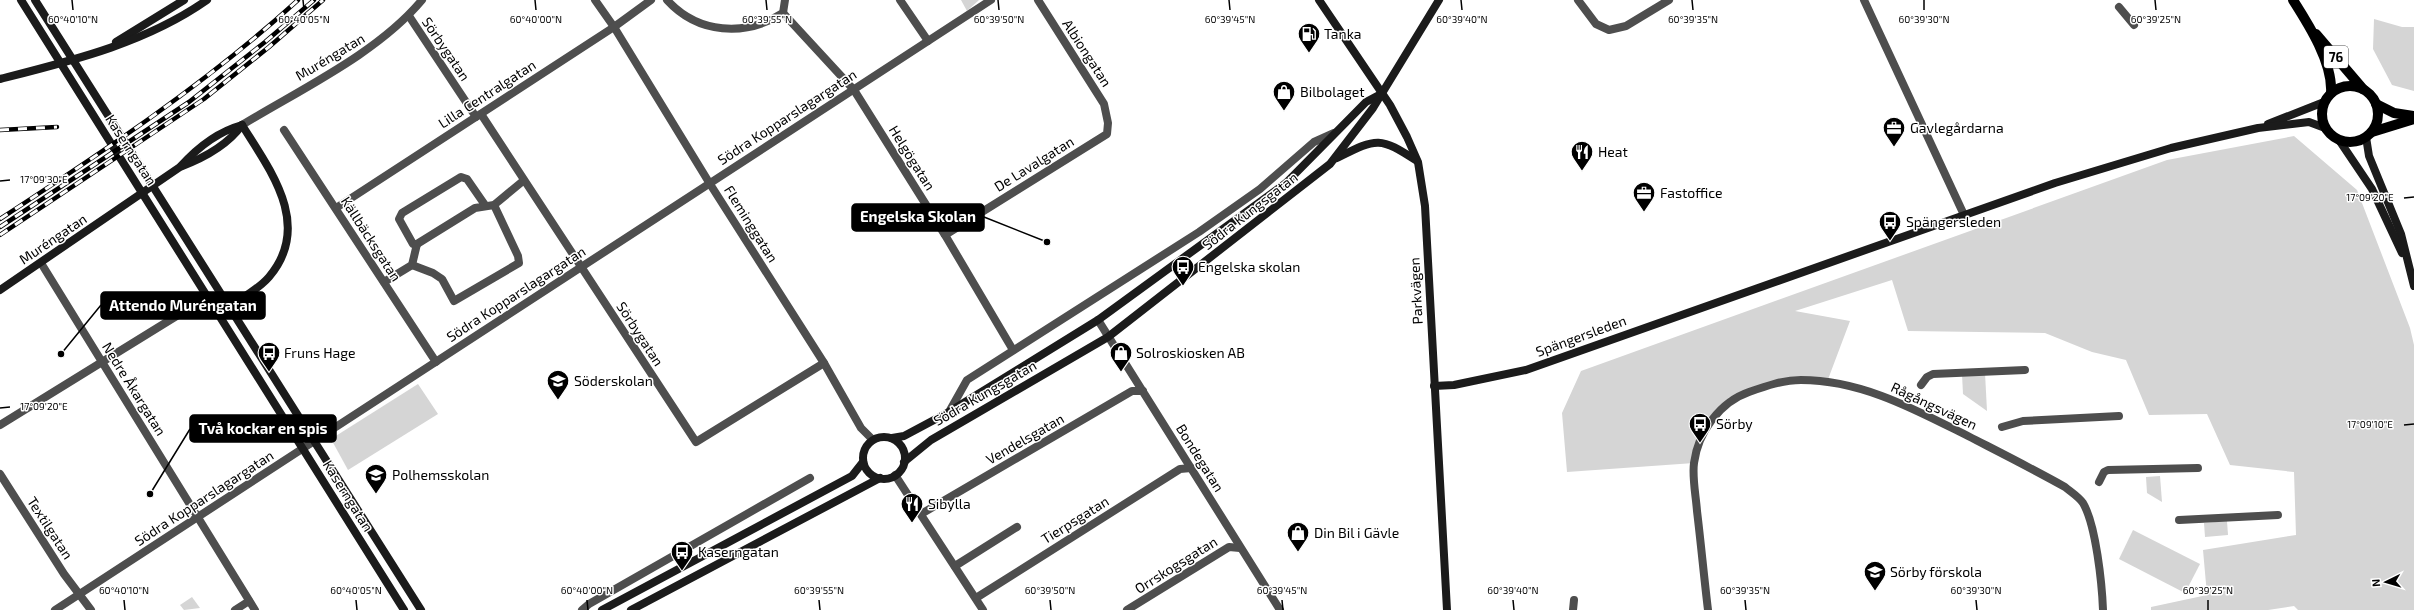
<svg xmlns="http://www.w3.org/2000/svg" width="2414" height="610" font-family="'Exo 2',sans-serif">
<style>
.green{fill:#d5d5d5}
.lines{fill:none;stroke-linecap:round;stroke-linejoin:round}
.street{stroke:#4e4e4e;stroke-width:8}
.secondary{stroke:#1b1b1b;stroke-width:8}
.primary{stroke:#000;stroke-width:10}
.rail-casing{stroke:#000;stroke-width:4.5}
.rail{stroke:#fff;stroke-width:3;stroke-dasharray:9;stroke-linecap:butt}
.ticks{fill:none;stroke:#000;stroke-width:1.5}
.labels{text-anchor:middle;stroke-width:3;stroke-linejoin:round;paint-order:stroke}
.shield{fill:#fff;stroke:#4c4c4c;stroke-width:1}
.shield-label{font-size:13px;font-weight:bold;fill:#000}
.poi-label{font-size:14px;fill:#000;stroke:#fff;text-anchor:start}
.street-label{font-size:14px;fill:#000;stroke:#fff}
.ticks-label{font-size:10px;text-anchor:middle;fill:#000;stroke:#fff;stroke-width:3;stroke-linejoin:round;paint-order:stroke}
.leader{fill:none;stroke:#000;stroke-width:1.5}
.callout-dot{fill:#000;stroke:#fff;stroke-width:1.5}
.callout{fill:#000;stroke:#000;stroke-width:1.5}
.callout-label{font-size:15px;text-anchor:middle;font-weight:bold;fill:#fff}
</style>
<rect width="100%" height="100%" fill="#fff"/>
<g class="green">
<path d="M961 0H979L967 11Z"/>
<path d="M2374 19 2402 27H2414V91L2392 85 2373 49Z"/>
<path d="M2294 136 2357 190 2410 328 2414 345V610H2298L2294 606 2268 610H2151V607L2207 595 2203 550 2296 535 2294 472 2230 465 2207 414 2149 415 2126 360 2092 352 2045 333 1908 331 1892 280 1795 311 1850 321 1827 382 1801 380 1728 398 1730 402 1714 416 1694 463 1567 472 1562 413 1581 371 2167 160Z"/>
<path d="M1985 373 1987 411 1963 394 1962 374Z"/>
<path d="M418 384 438 414 348 470 331 439Z"/>
<path d="M2160 476 2162 502 2147 493 2146 477Z"/>
<path d="M2227 521 2228 535 2205 537 2204 523Z"/>
<path d="M2133 530 2200 564 2185 593 2119 559Z"/>
<path d="M192 597 200 608 184 610 180 605Z"/>
</g>
<g class="lines">
<g class="street">
<path d="M595 0 614 27 710 184 824 363 861 428 873 440"/>
<path d="M667 0C698 34 745 37 783 13L785 0"/>
<path d="M900 0 928 41"/>
<path d="M1578 0 1596 24 1609 30 1626 26 1669 0"/>
<path d="M1864 0 1965 217"/>
<path d="M2119 7 2134 25"/>
<path d="M783 13 854 90 945 235 1013 350"/>
<path d="M409 16 476 117"/>
<path d="M481 114 696 442 824 363"/>
<path d="M242 125C301 89 378 53 422 0"/>
<path d="M284 130 436 362"/>
<path d="M485 205 467 179 461 177 402 213 399 219 413 244H417L475 208 494 205 523 181"/>
<path d="M336 208 614 27 651 0"/>
<path d="M945 235 1107 134 1108 123 1104 104 1038 0"/>
<path d="M41 263 255 610"/>
<path d="M412 265 433 273 442 279 454 301 519 263 518 256 494 205"/>
<path d="M384 282 412 265 417 244"/>
<path d="M1098 320 1280 610"/>
<path d="M1921 385 1927 377 1933 374 2025 370"/>
<path d="M949 412 967 380 1199 232 1260 189 1314 142 1334 133"/>
<path d="M0 425 183 312"/>
<path d="M2002 427 2023 421 2119 416"/>
<path d="M0 474 64 574 91 610"/>
<path d="M895 475 983 610"/>
<path d="M2099 482 2104 472 2108 470 2198 468"/>
<path d="M921 514 1132 391H1143"/>
<path d="M2179 520 2278 515"/>
<path d="M955 566 1017 527"/>
<path d="M976 598 1180 469 1191 468"/>
<path d="M55 610 991 0"/>
<path d="M235 610 249 601"/>
<path d="M582 610 589 604 810 478"/>
<path d="M1127 610 1229 547 1240 548"/>
<path d="M1573 610 1574 600"/>
<path d="M1708 610C1704 577 1701 544 1697 511 1696 496 1692 478 1694 463 1698 432 1720 402 1749 392 1766 386 1783 380 1801 380 1862 380 1916 410 1968 436 2001 453 2033 469 2065 487 2071 492 2079 497 2083 503 2096 525 2102 584 2103 610"/>
</g>
<g class="secondary">
<path d="M21 0 404 610"/>
<path d="M35 0 421 610"/>
<path d="M1319 0 1390 105 1407 137 1418 162 1425 206 1447 610"/>
<path d="M116 42 184 0"/>
<path d="M0 79C71 61 146 43 207 0"/>
<path d="M2268 124 2324 102"/>
<path d="M2366 137 2369 156 2401 234 2414 286"/>
<path d="M2339 140 2372 189 2402 253"/>
<path d="M1337 158C1377 138 1379 136 1417 161"/>
<path d="M181 166C198 147 217 132 242 125"/>
<path d="M0 290 180 167C204 158 227 146 242 125"/>
<path d="M225 310C239 299 257 291 269 277 313 225 270 170 242 125"/>
<path d="M1434 386 1454 385 1526 370 2055 183 2171 148 2258 128 2309 122 2325 128"/>
<circle cx="884" cy="458" r="21"/>
<path d="M892 438 904 436 949 412 1098 320 1286 183 1366 102 1381 94"/>
<path d="M904 462 931 440 1108 337 1330 164 1373 108 1439 0"/>
<path d="M602 610 852 476 863 462"/>
<path d="M631 610 880 478"/>
</g>
<g class="primary">
<path d="M2293 0C2309 25 2333 63 2331 93"/>
<path d="M2316 34 2363 89"/>
<circle cx="2350" cy="114" r="28"/>
<path d="M2376 104 2394 113 2414 116"/>
<path d="M2372 132 2414 119"/>
</g>
<g class="rail-casing">
<g id="rail">
<path d="M0 130 57 127"/>
<path d="M0 219C104 151 206 84 298 0"/>
<path d="M0 227 189 102 265 42 314 0"/>
<path d="M0 235 204 99 269 47 323 0"/>
</g>
</g>
<use href="#rail" class="rail"/>
</g>
<path class="ticks" d="M72 0 73 10M303 0 304 10M535 0 536 10M766 0 767 10M998 0 999 10M1229 0 1230 10M1461 0 1462 10M1692 0 1693 10M1924 0V10M2155 0 2156 10M0 181 10 180M2404 198 2414 197M0 408 10 407M2404 425 2414 424M124 600 125 610M356 600 357 610M587 600 588 610M819 600 820 610M1050 600 1051 610M1282 600 1283 610M1513 600 1514 610M1745 600 1746 610M1976 600 1977 610M2208 600V610"/>
<defs>
<g id="fuel-pin" transform="scale(1.15)"><path d="M0 17L-7.5 6A9.5 9.5 0 1 1 7.5 6Z" fill="#000" stroke="#fff"/><path d="M-5.5-6h7V0h2V4h1.3V-2.5L3-4.5l.8-.8L6-3V5H2.5V1h-1V6h-7ZM-4.2-4.7v3.2H.2V-4.7Z" fill="#fff"/></g>
<g id="shop-pin" transform="scale(1.15)"><path d="M0 17L-7.5 6A9.5 9.5 0 1 1 7.5 6Z" fill="#000" stroke="#fff"/><path d="M-5-2.5h2.3a2.7 3.5 0 0 1 5.4 0H5L5.5 6h-11ZM-1.5-2.5h3a1.5 2.3 0 0 0-3 0Z" fill="#fff"/></g>
<g id="office-pin" transform="scale(1.15)"><path d="M0 17L-7.5 6A9.5 9.5 0 1 1 7.5 6Z" fill="#000" stroke="#fff"/><path d="M-6-3h4V-5.5h4V-3h4V5H-6ZM-1-4.5V-3h2v-1.5ZM-6 0V1H6V0Z" fill="#fff"/></g>
<g id="restaurant-pin" transform="scale(1.15)"><path d="M0 17L-7.5 6A9.5 9.5 0 1 1 7.5 6Z" fill="#000" stroke="#fff"/><path d="M-5-6h1v4h1v-4h1v4h1v-4h1v5L-1.5 .5V6h-2V.5L-5-1ZM5-6V6H3V1.5H1.5Q1.5-4 5-6Z" fill="#fff"/></g>
<g id="bus-pin" transform="scale(1.15)"><path d="M0 17L-7.5 6A9.5 9.5 0 1 1 7.5 6Z" fill="#000" stroke="#fff"/><path d="M-5-6H5V4H4V6H2V4H-2V6H-4V4H-5ZM-3.5-4V0h7V-4ZM-3.5 1.2v1.5H-2V1.2ZM2 1.2v1.5H3.5V1.2Z" fill="#fff"/></g>
<g id="school-pin" transform="scale(1.15)"><path d="M0 17L-7.5 6A9.5 9.5 0 1 1 7.5 6Z" fill="#000" stroke="#fff"/><path d="M0-5L7-2L0 1L-7-2ZM-4 1L0 2.5L4 1V4Q0 6-4 4Z" fill="#fff"/></g>
</defs>
<g fill-rule="evenodd">
<use href="#fuel-pin" x="1309" y="34"/>
<use href="#shop-pin" x="1284" y="92"/>
<use href="#office-pin" x="1894" y="128"/>
<use href="#restaurant-pin" x="1582" y="152"/>
<use href="#office-pin" x="1644" y="193"/>
<use href="#bus-pin" x="1890" y="222"/>
<use href="#bus-pin" x="1183" y="267"/>
<use href="#bus-pin" x="269" y="353"/>
<use href="#shop-pin" x="1121" y="353"/>
<use href="#school-pin" x="558" y="381"/>
<use href="#bus-pin" x="1700" y="424"/>
<use href="#school-pin" x="376" y="475"/>
<use href="#restaurant-pin" x="912" y="504"/>
<use href="#shop-pin" x="1298" y="533"/>
<use href="#bus-pin" x="682" y="552"/>
<use href="#school-pin" x="1875" y="572"/>
</g>
<g class="labels">
<rect class="shield" x="2324" y="46" width="24" height="22" rx="3"/>
<g class="shield-label">
<text x="2336" y="62">76</text>
</g>
<g class="poi-label">
<text x="1324" y="39">Tanka</text>
<text x="1300" y="97">Bilbolaget</text>
<text x="1910" y="133">Gavlegårdarna</text>
<text x="1598" y="157">Heat</text>
<text x="1660" y="198">Fastoffice</text>
<text x="1906" y="227">Spängersleden</text>
<text x="1198" y="272">Engelska skolan</text>
<text x="284" y="358">Fruns Hage</text>
<text x="1136" y="358">Solroskiosken AB</text>
<text x="574" y="386">Söderskolan</text>
<text x="1716" y="429">Sörby</text>
<text x="392" y="480">Polhemsskolan</text>
<text x="928" y="509">Sibylla</text>
<text x="1314" y="538">Din Bil i Gävle</text>
<text x="698" y="557">Kaserngatan</text>
<text x="1890" y="577">Sörby förskola</text>
</g>
<g class="street-label">
<text transform="translate(446 49) rotate(56)" y="5">Sörbygatan</text>
<text transform="translate(1087 53) rotate(57)" y="5">Albiongatan</text>
<text transform="translate(330 57) rotate(-31)" y="5">Muréngatan</text>
<text transform="translate(487 94) rotate(-33)" y="5">Lilla Centralgatan</text>
<text transform="translate(787 117) rotate(-33)" y="5">Södra Kopparslagargatan</text>
<text transform="translate(131 150) rotate(57)" y="5">Kaserngatan</text>
<text transform="translate(912 158) rotate(58)" y="5">Helgögatan</text>
<text transform="translate(1034 164) rotate(-32)" y="5">De Lavalgatan</text>
<text transform="translate(1250 211) rotate(-38)" y="5">Södra Kungsgatan</text>
<text transform="translate(751 224) rotate(58)" y="5">Fleminggatan</text>
<text transform="translate(53 239) rotate(-34)" y="5">Muréngatan</text>
<text transform="translate(371 239) rotate(57)" y="5">Källbäcksgatan</text>
<text transform="translate(1416 291) rotate(-93)" y="5">Parkvägen</text>
<text transform="translate(516 294) rotate(-33)" y="5">Södra Kopparslagargatan</text>
<text transform="translate(640 334) rotate(57)" y="5">Sörbygatan</text>
<text transform="translate(1581 336) rotate(-20)" y="5">Spängersleden</text>
<text transform="translate(134 389) rotate(58)" y="5">Nedre Åkargatan</text>
<text transform="translate(985 393) rotate(-30)" y="5">Södra Kungsgatan</text>
<text transform="translate(1934 406) rotate(25)" y="5">Rågångsvägen</text>
<text transform="translate(1025 439) rotate(-30)" y="5">Vendelsgatan</text>
<text transform="translate(1200 458) rotate(58)" y="5">Bondegatan</text>
<text transform="translate(348 496) rotate(58)" y="5">Kaserngatan</text>
<text transform="translate(204 498) rotate(-33)" y="5">Södra Kopparslagargatan</text>
<text transform="translate(1075 520) rotate(-32)" y="5">Tierpsgatan</text>
<text transform="translate(50 528) rotate(57)" y="5">Textilgatan</text>
<text transform="translate(1176 565) rotate(-32)" y="5">Orrskogsgatan</text>
</g>
</g>
<g class="ticks-label">
<text x="73" y="23">60°40'10"N</text>
<text x="304" y="23">60°40'05"N</text>
<text x="536" y="23">60°40'00"N</text>
<text x="767" y="23">60°39'55"N</text>
<text x="999" y="23">60°39'50"N</text>
<text x="1230" y="23">60°39'45"N</text>
<text x="1462" y="23">60°39'40"N</text>
<text x="1693" y="23">60°39'35"N</text>
<text x="1924" y="23">60°39'30"N</text>
<text x="2156" y="23">60°39'25"N</text>
<text x="44" y="183">17°09'30"E</text>
<text x="2370" y="201">17°09'20"E</text>
<text x="44" y="410">17°09'20"E</text>
<text x="2370" y="428">17°09'10"E</text>
<text x="124" y="594">60°40'10"N</text>
<text x="356" y="594">60°40'05"N</text>
<text x="587" y="594">60°40'00"N</text>
<text x="819" y="594">60°39'55"N</text>
<text x="1050" y="594">60°39'50"N</text>
<text x="1282" y="594">60°39'45"N</text>
<text x="1513" y="594">60°39'40"N</text>
<text x="1745" y="594">60°39'35"N</text>
<text x="1976" y="594">60°39'30"N</text>
<text x="2208" y="594">60°39'25"N</text>
</g>
<path class="leader" d="M1047 242L984 217M61 354L101 305M150 494L190 429"/>
<g class="callout-dot">
<circle cx="1047" cy="242" r="4"/>
<circle cx="61" cy="354" r="4"/>
<circle cx="150" cy="494" r="4"/>
</g>
<g class="callout">
<rect x="852" y="204" width="132" height="27" rx="4"/>
<rect x="101" y="292" width="164" height="27" rx="4"/>
<rect x="190" y="415" width="146" height="27" rx="4"/>
</g>
<g class="callout-label">
<text x="918" y="222">Engelska Skolan</text>
<text x="183" y="311">Attendo Muréngatan</text>
<text x="263" y="434">Två kockar en spis</text>
</g>
<g transform="translate(2386 582) rotate(265)" stroke="#ffffff" stroke-width="3" paint-order="stroke">
<path d="M0-3L7 15L0 10L-7 15Z" fill="#000000"/>
<text y="-6" font-size="11" font-weight="bold" text-anchor="middle" fill="#000000">N</text>
</g>
</svg>
